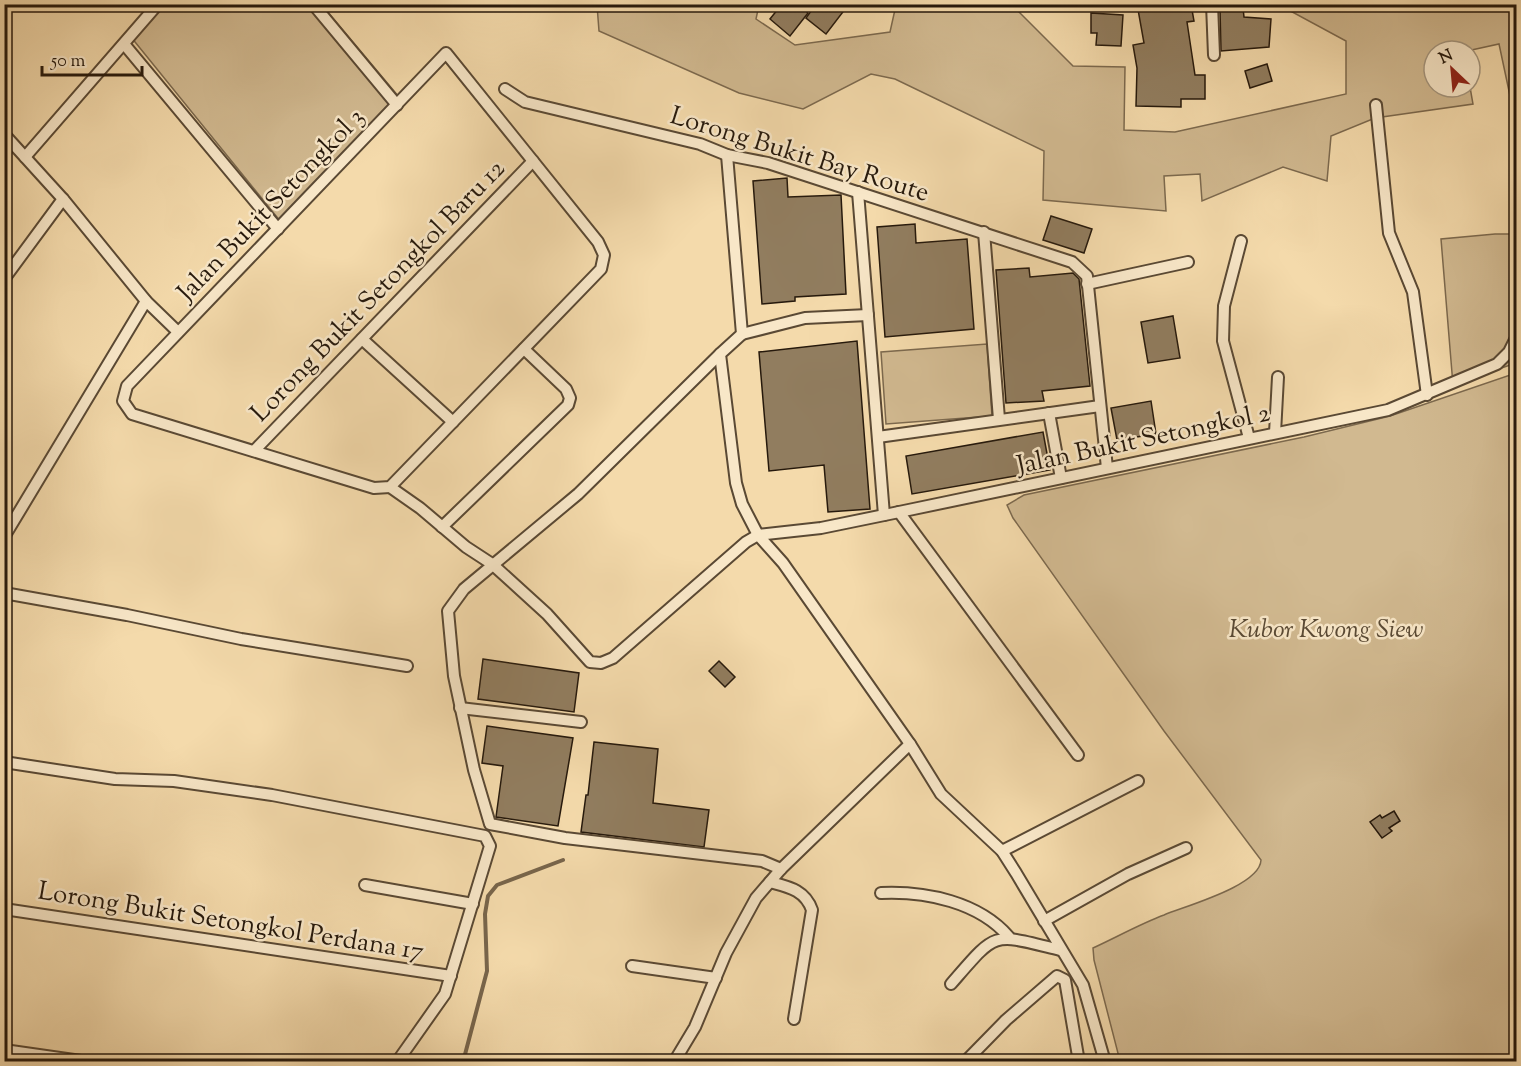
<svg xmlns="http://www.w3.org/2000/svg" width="1521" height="1066" font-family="'Sorts Mill Goudy',serif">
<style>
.green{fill:#d1b990;stroke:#7c694e;stroke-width:1.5}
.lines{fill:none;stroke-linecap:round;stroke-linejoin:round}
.stream{stroke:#78654b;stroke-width:4}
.building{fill:#917d5f;stroke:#26190c;stroke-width:1.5}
.minor-casing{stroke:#5a4934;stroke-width:14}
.minor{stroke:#f8e7c8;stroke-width:10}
.labels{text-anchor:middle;stroke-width:5;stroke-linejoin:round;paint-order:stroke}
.street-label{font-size:26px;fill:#26190c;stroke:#f8e7c8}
.park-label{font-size:26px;font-style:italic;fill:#594934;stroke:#f8e7c8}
</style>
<rect width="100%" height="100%" fill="#f4daab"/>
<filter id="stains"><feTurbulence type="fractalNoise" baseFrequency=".00333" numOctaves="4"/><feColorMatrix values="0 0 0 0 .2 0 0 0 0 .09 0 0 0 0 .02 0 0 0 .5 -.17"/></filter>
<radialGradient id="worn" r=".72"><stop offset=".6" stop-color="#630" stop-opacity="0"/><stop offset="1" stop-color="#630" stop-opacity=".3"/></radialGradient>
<g class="green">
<path d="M161 5H322L404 103 285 227 131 37Z"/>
<path d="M597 5H759L756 19 795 45 890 32 896 5H1012L1073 66 1125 67 1124 130 1175 132 1346 94V41L1285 8 1266 9V5H1516V124L1499 44 1467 51H1434V87H1470L1473 104 1375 118 1331 136 1327 181 1283 167 1202 201 1200 174 1164 176 1166 211 1043 200 1044 151 895 79 871 74 803 109 739 93 599 31Z"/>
<path d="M1495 234H1516V363L1453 385 1441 239Z"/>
<path d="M987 344 992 416 886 424 881 352Z"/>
<path d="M1516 373V1061H1120L1094 960 1093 948C1117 937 1140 924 1164 915 1185 906 1260 886 1261 860L1164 731 1013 518 1007 505 1024 495 1304 437 1390 416Z"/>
</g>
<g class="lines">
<path class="stream" d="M463 1062 487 971 485 914 488 896 497 885 563 860"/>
</g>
<g class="building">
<path d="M782 4H798L808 13 790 36 770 19Z"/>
<path d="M816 4H849L826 34 806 18Z"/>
<path d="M1137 4H1191L1194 21 1187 22 1195 75H1205V99H1181V107L1136 106 1137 68 1133 45 1144 43Z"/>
<path d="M1243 8 1244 17 1271 19 1269 47 1221 51 1220 10Z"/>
<path d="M1091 13 1123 15 1121 46 1096 45 1097 33H1091Z"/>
<path d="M1267 64 1272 81 1250 88 1245 71Z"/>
<path d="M787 178 788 197 841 195 846 294 795 297V301L762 304 753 181Z"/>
<path d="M1051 216 1092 229 1084 253 1043 240Z"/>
<path d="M915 224 916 243 967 239 974 329 885 337 877 227Z"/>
<path d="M1029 268 1030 277 1073 273 1079 279 1090 386 1042 391 1044 401 1006 403 996 270Z"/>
<path d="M1173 316 1180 358 1148 363 1141 322Z"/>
<path d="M857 341 870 509 828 512 824 465 769 471 759 352Z"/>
<path d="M1151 401 1156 434 1117 440 1111 408Z"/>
<path d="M1043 432 1050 470 912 494 906 456Z"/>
<path d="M483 659 579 673 574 712 478 699Z"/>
<path d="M719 661 735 677 725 687 709 671Z"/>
<path d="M487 726 573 738 558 826 496 817 503 766 482 763Z"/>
<path d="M594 742 658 749 653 803 709 810 704 847 581 832 586 795H588Z"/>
<path d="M1394 811 1400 821 1389 828 1392 831 1382 838 1370 822 1380 815 1382 818Z"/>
</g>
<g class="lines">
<g class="minor-casing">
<g id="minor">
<path d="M313 4 397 105"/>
<path d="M1212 4 1214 55"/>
<path d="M124 44 278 229"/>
<path d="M446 53 598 242 604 255 601 269 390 487 374 488 132 414 123 401 127 386Z"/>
<path d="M505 89 525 102 700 144 727 155 768 163 1072 262 1087 276 1107 468"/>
<path d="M1376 105 1389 233 1413 292 1427 395"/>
<path d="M4 134 63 199 146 301 178 332"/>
<path d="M727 155 742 334 720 354 736 483 742 504 758 535 783 563 910 744 941 794 1002 851 1016 873 1083 985 1105 1062"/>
<path d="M25 157 158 4"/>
<path d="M858 192 884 515"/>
<path d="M984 232 999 419"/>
<path d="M1241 241 1224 306 1223 341 1249 438"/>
<path d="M4 279 63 199"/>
<path d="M1087 284 1188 262"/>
<path d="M742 334 805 318 868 315"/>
<path d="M362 339 453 422"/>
<path d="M720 354 578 494 464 589 448 611 454 676 474 770 490 824 565 838 762 861 781 869"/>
<path d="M1049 413 1061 478"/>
<path d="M1275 433 1278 377"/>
<path d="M878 437 1100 406"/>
<path d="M254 451 533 161"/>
<path d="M390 487 420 508 466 547 492 564 547 614 590 662 601 663 613 658 746 542 758 535 821 528 899 512 1388 410 1497 364 1509 352 1516 338"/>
<path d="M899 512 1078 755"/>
<path d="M442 527 568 405 570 398 566 389 524 349"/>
<path d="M4 537 146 301"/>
<path d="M4 593 127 615 241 639 407 666"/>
<path d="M460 708 581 722"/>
<path d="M4 762 115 779 174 781 272 795 485 836 490 846 445 994 397 1062"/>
<path d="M1002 851 1138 781"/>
<path d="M770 882C789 887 805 890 812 910L794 1019"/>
<path d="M365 885 473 904"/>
<path d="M881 893C926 891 979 902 1009 937"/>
<path d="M4 909 451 976"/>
<path d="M1044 921 1128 874 1186 848"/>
<path d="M632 966 716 978"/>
<path d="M951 984C998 930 991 933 1060 950"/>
<path d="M4 1050 88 1062"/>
<path d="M674 1062 695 1027 726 953 756 898 781 869 910 744"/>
<path d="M965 1062 1006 1020 1057 976 1065 980 1079 1062"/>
</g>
</g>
<use href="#minor" class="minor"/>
</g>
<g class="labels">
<g class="street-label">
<text transform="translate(800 153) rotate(17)" y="9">Lorong Bukit Bay Route</text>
<text transform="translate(270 204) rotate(-46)" y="9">Jalan Bukit Setongkol 3</text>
<text transform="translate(377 290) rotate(-46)" y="9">Lorong Bukit Setongkol Baru 12</text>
<text transform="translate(1143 438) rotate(-12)" y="9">Jalan Bukit Setongkol 2</text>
<text transform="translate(231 920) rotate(9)" y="9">Lorong Bukit Setongkol Perdana 17</text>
</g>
<g class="park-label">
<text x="1326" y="637">Kubor Kwong Siew</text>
</g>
</g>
<rect width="1521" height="1066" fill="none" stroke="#f4daab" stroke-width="24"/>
<rect x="6" y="6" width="1509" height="1054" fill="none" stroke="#26190c" stroke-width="3"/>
<rect x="12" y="12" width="1497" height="1042" fill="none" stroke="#26190c" stroke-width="1.5"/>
<g transform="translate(1452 69) rotate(334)"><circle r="28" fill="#f8e7c8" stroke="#a4957d" stroke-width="1.5"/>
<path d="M0-4.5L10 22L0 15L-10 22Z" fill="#8f2418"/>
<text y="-9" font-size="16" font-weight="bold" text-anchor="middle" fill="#26190c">N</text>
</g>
<path d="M42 66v9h100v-9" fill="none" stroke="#26190c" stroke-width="3"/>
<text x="51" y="66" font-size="18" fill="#26190c" stroke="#f8e7c8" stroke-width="4.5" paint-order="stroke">50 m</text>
<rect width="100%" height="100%" filter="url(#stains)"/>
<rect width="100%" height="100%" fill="url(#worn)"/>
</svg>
